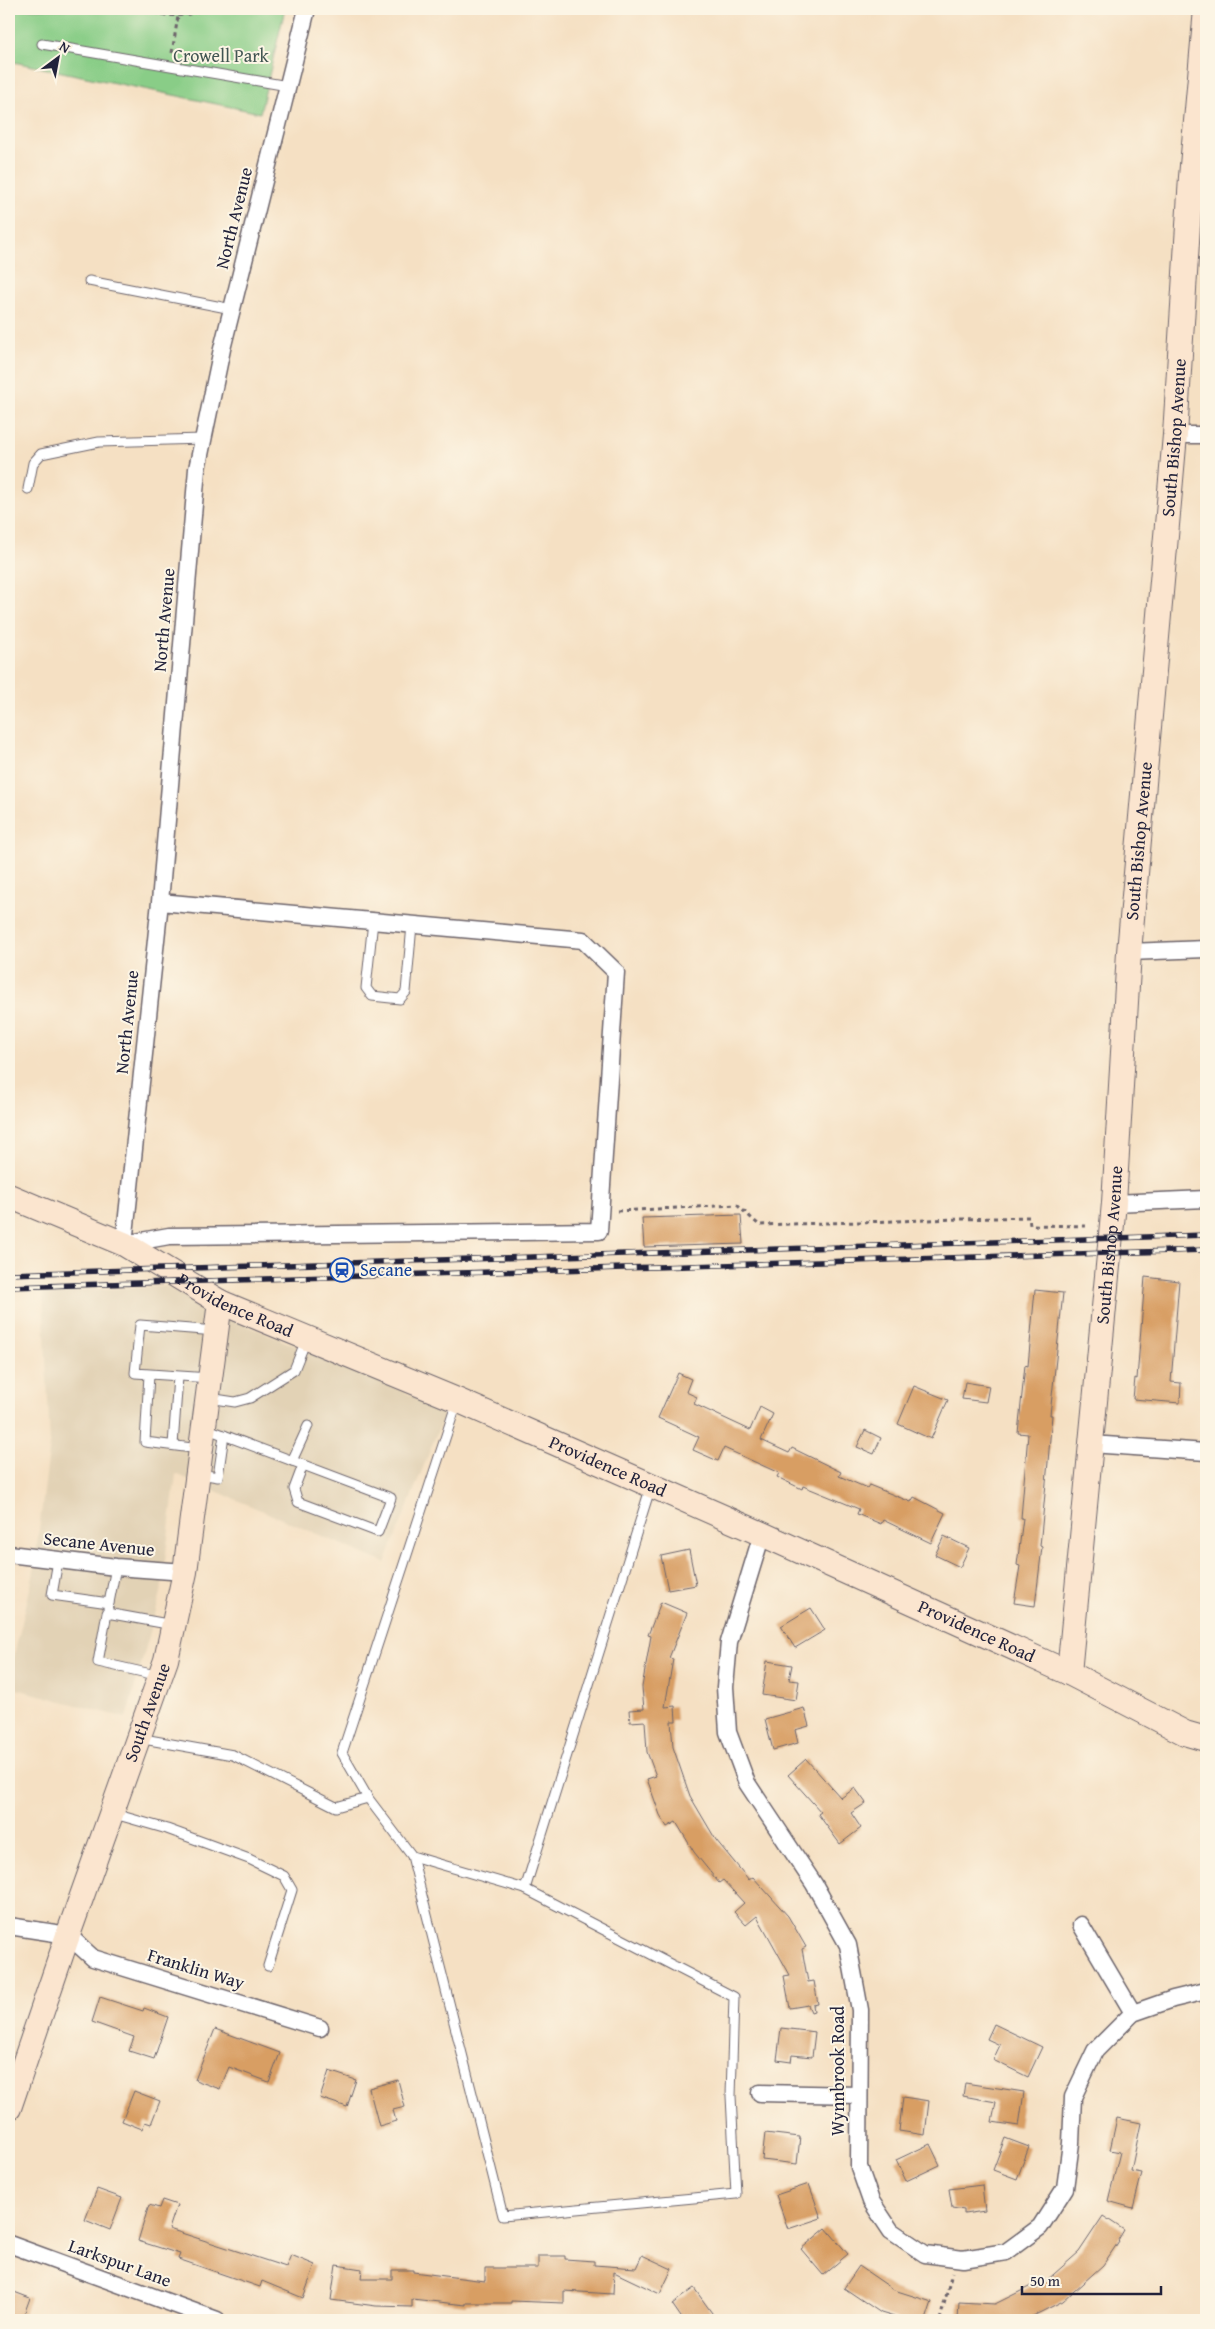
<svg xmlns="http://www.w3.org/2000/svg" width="1215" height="2329" font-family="'Gentium Book Plus',serif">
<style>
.built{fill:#e2d2b5}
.green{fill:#89cd87;stroke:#567861}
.building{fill:#d89e64}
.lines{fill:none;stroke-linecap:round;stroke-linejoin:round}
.lane-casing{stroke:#6c646b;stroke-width:11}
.street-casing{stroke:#6c646b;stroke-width:19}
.secondary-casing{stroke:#6c646b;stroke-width:26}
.path{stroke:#6c646b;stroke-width:3;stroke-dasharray:4 4;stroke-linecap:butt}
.lane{stroke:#fff;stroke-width:9}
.street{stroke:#fff;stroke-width:16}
.secondary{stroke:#fbe5cf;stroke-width:24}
.rail-casing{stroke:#22223b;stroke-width:5.5}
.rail{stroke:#fcf5e5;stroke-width:4;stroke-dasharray:11;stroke-linecap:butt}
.labels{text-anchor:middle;stroke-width:4;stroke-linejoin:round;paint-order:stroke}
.park-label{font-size:18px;fill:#415552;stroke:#fcf5e5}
.street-label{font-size:18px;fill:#22223b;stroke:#fcf5e5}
.transit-label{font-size:18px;fill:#164399;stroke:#fcf5e5;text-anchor:start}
</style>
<rect width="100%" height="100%" fill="#fcf5e5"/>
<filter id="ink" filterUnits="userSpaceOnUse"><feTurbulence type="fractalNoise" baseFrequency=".02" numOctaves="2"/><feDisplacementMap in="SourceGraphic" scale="10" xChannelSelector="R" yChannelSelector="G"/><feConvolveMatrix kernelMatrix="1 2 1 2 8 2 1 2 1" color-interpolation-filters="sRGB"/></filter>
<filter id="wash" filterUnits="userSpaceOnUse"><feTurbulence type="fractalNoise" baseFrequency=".0096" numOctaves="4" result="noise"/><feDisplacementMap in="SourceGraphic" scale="20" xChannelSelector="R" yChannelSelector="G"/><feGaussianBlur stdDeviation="1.12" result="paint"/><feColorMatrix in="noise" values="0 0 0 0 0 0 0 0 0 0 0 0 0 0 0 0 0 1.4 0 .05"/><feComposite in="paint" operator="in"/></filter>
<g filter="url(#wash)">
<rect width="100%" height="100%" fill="#f5e0c3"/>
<path class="built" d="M166 1286 194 1303 446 1410 385 1563 176 1474 161 1593 126 1718 9 1687V1676L33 1577 50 1444 43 1292Z"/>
<path class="green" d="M9 9H285L260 113 9 61Z"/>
<g id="blocks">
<g class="building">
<path d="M741 1215 743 1244 644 1247 642 1218Z"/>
<path d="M1145 1277 1179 1281 1171 1382 1181 1383 1180 1403 1133 1399 1135 1378 1137 1379Z"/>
<path d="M1035 1290 1063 1293 1050 1415H1052L1048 1462 1040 1546 1042 1547 1035 1606 1014 1603 1020 1566 1017 1565 1023 1518H1021L1028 1434 1018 1433 1025 1365 1028 1366Z"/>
<path d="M678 1373 691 1379 686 1392 697 1397 694 1404 750 1430 760 1407 773 1414 761 1440 789 1453 792 1448 841 1472 839 1476 867 1488 869 1485 911 1502 914 1497 945 1513 931 1543 883 1520 881 1524 857 1514 859 1509 803 1486 802 1489 777 1477 779 1473 724 1448 718 1461 693 1450 699 1437 658 1418Z"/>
<path d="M965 1382 989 1386 986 1402 962 1399Z"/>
<path d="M914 1386 948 1400 931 1439 898 1424Z"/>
<path d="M865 1430 881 1438 874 1454 857 1447Z"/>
<path d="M944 1536 969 1548 960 1567 935 1555Z"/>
<path d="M689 1550 696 1585 668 1590 661 1556Z"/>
<path d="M661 1602 687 1613 669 1658 673 1659 665 1707 675 1706 676 1721H671L673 1747 690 1796 716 1840 749 1880 753 1877 788 1916 806 1947 802 1949 808 1982 814 1981 818 2004 813 2005 814 2011 811 2012 808 2005 790 2008 784 1976 790 1975 757 1916 746 1925 734 1912 744 1903 723 1880 719 1883 694 1852 676 1822 667 1827 660 1815 647 1779 656 1776 647 1752 645 1721 630 1722 629 1710 644 1709 642 1687 651 1636 648 1635Z"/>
<path d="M811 1608 825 1630 795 1648 781 1626Z"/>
<path d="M767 1661 792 1665 789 1680 799 1681 796 1700 762 1695Z"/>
<path d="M804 1708 809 1726 795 1730 798 1743 773 1750 765 1719Z"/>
<path d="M806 1759 841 1798 855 1788 866 1803 851 1813 861 1828 840 1844 818 1814 821 1812 788 1775Z"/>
<path d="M100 1997 143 2011 144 2008 168 2017 154 2059 129 2051 134 2037 92 2022Z"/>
<path d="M994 2024 1042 2047 1028 2077 993 2060 1000 2045 987 2039Z"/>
<path d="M781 2028 815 2032 812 2057 792 2055 791 2062 777 2060Z"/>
<path d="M215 2029 280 2053 269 2082 229 2067 220 2089 195 2080Z"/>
<path d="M329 2071 356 2080 347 2107 320 2098Z"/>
<path d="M398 2080 405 2107 393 2110 396 2121 379 2126 369 2088Z"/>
<path d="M965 2083 1024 2092 1019 2126 992 2122 996 2102 963 2096Z"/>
<path d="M134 2091 160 2101 151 2124 145 2122 142 2129 122 2121Z"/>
<path d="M903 2097 929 2101 925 2135 899 2131Z"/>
<path d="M1117 2118 1141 2123 1131 2171 1142 2173 1133 2208 1108 2201 1120 2152 1110 2150Z"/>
<path d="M765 2133 800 2137 797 2164 762 2160Z"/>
<path d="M1005 2138 1029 2147 1017 2179 993 2170Z"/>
<path d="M930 2144 940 2165 906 2181 896 2160Z"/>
<path d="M809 2184 821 2218 788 2229 776 2195Z"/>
<path d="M982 2185 985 2211 964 2214V2210L952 2208 949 2189Z"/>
<path d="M97 2189 122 2198 110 2230 85 2220Z"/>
<path d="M162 2200 177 2205 169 2229 286 2267 291 2255 315 2265 303 2298 262 2281 260 2287 178 2259 180 2254 138 2241 149 2205 159 2208Z"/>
<path d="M1103 2216 1124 2230 1118 2240 1119 2241 1103 2265 1063 2301 1025 2320H958L959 2302 995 2304 1035 2284 1037 2289 1079 2252Z"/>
<path d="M826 2228 848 2254 823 2275 801 2249Z"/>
<path d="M642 2255 672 2269 660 2294 614 2272 613 2294 564 2291V2303L511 2301V2303H466V2305L412 2299V2307L376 2306 331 2300 336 2265 362 2269 361 2279H392V2270H413V2272L485 2281V2268H538V2256H565V2259L594 2261V2265L636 2268Z"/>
<path d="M859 2266 894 2290 932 2302 926 2320H904L881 2313 844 2288Z"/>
<path d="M694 2288 717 2320H683L672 2304Z"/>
<path d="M9 2290 30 2298 22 2320H9Z"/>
</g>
</g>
</g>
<g filter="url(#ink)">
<use href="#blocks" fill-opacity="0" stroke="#6c646b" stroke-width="1"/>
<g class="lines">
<g class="lane-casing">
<g id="lane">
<path d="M42 44 288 86"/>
<path d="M89 281 232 309"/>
<path d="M28 489 33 463 41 454 99 442 203 439"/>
<path d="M373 921 366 988 372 996 400 999 406 992 412 925"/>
<path d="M149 1375 145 1442 200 1449"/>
<path d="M210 1378 135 1373 140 1325 216 1331"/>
<path d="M209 1398 235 1402 250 1398 294 1370 306 1340"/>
<path d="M205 1428 391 1498 378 1532 298 1502 294 1489 303 1465"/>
<path d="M173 1445 178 1377"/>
<path d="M292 1461 308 1426"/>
<path d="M200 1474 218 1477 224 1435"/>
<path d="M58 1561 52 1595 109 1603"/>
<path d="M108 1608 116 1567"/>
<path d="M160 1676 98 1662 107 1613 173 1625"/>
<path d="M138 1738 233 1755 336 1807 368 1798"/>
<path d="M111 1813 167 1829 249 1859 284 1876 292 1890 268 1966"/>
<path d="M412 1856 503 2216 736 2194 731 2096 734 1997 525 1889 412 1856 368 1798 342 1753 457 1402"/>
<path d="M525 1889 651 1486"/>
</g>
</g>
<g class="street-casing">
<g id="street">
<path d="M1175 435H1206"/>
<path d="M160 902 583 940 616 972 599 1231 169 1236 124 1244 160 902 197 469 222 349 307 9"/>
<path d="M1129 952 1206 949"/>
<path d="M1114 1203 1206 1199"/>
<path d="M1091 1444 1206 1452"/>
<path d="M762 1534 729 1642 725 1687 728 1732 747 1783 814 1884 848 1945 860 2010 859 2167 871 2201 891 2231 925 2254 963 2259 1006 2252 1040 2227 1065 2188 1071 2143 1073 2097 1095 2051 1133 2013 1173 1999 1206 1991"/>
<path d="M9 1554 116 1567 185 1572"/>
<path d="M1081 1925 1133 2013"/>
<path d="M9 1926 68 1935 93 1958 320 2028"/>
<path d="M760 2093 858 2095"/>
<path d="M9 2244 217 2320"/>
</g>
</g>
<g class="secondary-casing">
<g id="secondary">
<path id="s1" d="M9 1196 124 1244 220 1302 457 1400 762 1534 1069 1673 1185 1733 1206 1739"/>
<path id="s2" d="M1069 1673 1114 1203 1129 952 1175 435 1191 177 1206 9"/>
<path id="s3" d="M9 2108 68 1935 166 1660 185 1572 220 1302"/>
</g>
</g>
<g class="path">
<path d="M139 9C161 16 183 19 204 9"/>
<path d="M172 53 178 16"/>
<path d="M617 1211 737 1205 759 1225 1029 1217 1030 1225 1087 1226"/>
<path d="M940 2320 952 2273"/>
</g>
<use href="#lane" class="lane"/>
<use href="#street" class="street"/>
<use href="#secondary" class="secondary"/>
<g class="rail-casing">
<g id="rail">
<path d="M9 1274 1206 1235"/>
<path d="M9 1287 1206 1250"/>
</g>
</g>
<use href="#rail" class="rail"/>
</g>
</g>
<defs>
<g id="station-ring" transform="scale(1.25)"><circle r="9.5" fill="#fcf5e5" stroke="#1a4fb4" stroke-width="1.5"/><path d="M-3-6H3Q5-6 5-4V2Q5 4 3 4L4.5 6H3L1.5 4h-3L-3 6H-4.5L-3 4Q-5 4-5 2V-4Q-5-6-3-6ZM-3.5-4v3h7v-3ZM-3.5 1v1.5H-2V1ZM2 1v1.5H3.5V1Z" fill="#1a4fb4"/></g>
</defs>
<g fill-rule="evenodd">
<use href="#station-ring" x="342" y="1270"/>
</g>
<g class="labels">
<g class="park-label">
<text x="221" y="62">Crowell Park</text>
</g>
<g class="street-label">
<text transform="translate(234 218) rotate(-76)" y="6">North Avenue</text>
<text dy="6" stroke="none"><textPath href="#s2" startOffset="1240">South Bishop Avenue</textPath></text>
<text transform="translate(164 620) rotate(-85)" y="6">North Avenue</text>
<text dy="6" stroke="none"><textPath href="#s2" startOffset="835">South Bishop Avenue</textPath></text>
<text transform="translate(127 1022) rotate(-84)" y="6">North Avenue</text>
<text dy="6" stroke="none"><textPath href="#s2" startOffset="430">South Bishop Avenue</textPath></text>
<text dy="6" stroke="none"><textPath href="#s1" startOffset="252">Providence Road</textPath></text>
<text dy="6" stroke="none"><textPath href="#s1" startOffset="658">Providence Road</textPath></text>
<text transform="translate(99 1544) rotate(6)" y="6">Secane Avenue</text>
<text dy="6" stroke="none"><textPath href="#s1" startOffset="1062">Providence Road</textPath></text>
<text dy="6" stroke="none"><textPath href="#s3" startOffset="419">South Avenue</textPath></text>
<text transform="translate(196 1969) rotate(17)" y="6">Franklin Way</text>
<text transform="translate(838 2071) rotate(-90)" y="6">Wynnbrook Road</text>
<text transform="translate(120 2263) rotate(20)" y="6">Larkspur Lane</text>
</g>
<g class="transit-label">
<text x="360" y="1276">Secane</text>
</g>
</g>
<rect width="1215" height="2329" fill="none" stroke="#fcf5e5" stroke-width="30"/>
<g transform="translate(58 58) rotate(32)" stroke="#fcf5e5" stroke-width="4" paint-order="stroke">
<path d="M0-4L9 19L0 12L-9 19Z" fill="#22223b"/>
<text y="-8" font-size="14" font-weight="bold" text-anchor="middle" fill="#22223b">N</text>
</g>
<path d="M1022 2286v8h139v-8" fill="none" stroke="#22223b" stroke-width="2.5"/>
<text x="1030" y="2286" font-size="15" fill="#22223b" stroke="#fcf5e5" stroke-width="4" paint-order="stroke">50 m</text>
</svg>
